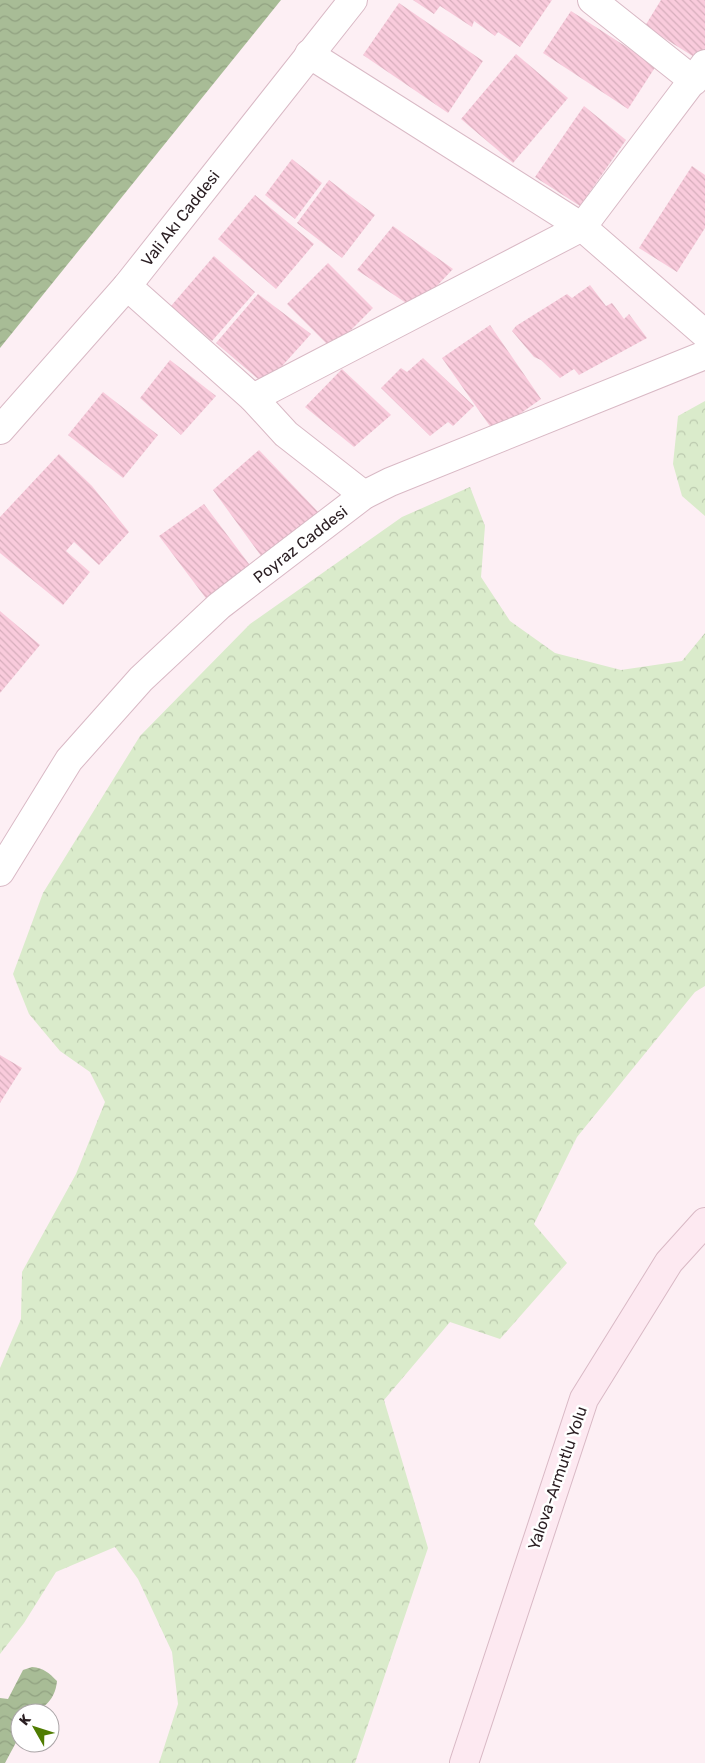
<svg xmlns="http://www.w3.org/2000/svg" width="705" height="1763" font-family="Rubik,sans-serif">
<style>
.forest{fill:url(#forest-crowns)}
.water{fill:url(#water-waves)}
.building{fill:url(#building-back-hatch)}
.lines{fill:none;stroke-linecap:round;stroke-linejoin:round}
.minor-casing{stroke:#d9b9c5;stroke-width:30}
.tertiary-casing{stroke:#d9b9c5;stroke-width:30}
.secondary-casing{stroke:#d9b9c5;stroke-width:30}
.minor{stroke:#fff;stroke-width:28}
.tertiary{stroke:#fff;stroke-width:28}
.secondary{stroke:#fde9f1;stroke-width:28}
.labels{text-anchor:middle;stroke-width:5;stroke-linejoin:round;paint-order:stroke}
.street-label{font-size:16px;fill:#2a1e22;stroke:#fff}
</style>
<defs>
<pattern id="forest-crowns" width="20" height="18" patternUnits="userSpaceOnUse" patternTransform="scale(1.25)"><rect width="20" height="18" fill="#daebcb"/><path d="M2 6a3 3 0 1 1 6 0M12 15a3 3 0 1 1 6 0" fill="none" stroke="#bbc9ae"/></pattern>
<pattern id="water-waves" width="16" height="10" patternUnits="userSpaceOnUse" patternTransform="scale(1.25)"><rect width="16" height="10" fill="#a8bc96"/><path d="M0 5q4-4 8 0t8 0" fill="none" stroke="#91a181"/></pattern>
<pattern id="building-back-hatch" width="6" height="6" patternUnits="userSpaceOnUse" patternTransform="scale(1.25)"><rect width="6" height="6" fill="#f9cbdc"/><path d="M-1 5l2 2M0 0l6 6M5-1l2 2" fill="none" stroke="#d6aebc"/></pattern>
</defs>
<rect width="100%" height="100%" fill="#fdeff4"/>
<g class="forest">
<path d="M705 401V516L682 496 673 464 678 416Z"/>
<path d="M470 487 485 526 481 577 510 621 555 653 621 670 682 661 705 633V986L695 992 577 1137 534 1224 567 1263 500 1339 450 1322 384 1400 428 1548 355 1763H159L178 1704 172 1652 138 1579 115 1547 56 1572 24 1623 0 1654V1368L21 1319 22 1272 76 1174 105 1102 90 1072 60 1051 29 1014 13 974 43 893 140 736 250 624 402 517Z"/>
</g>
<g class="water">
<path d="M0 0H281L0 348Z"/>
<path d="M32 1667C44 1668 49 1673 57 1681 55 1702 41 1713 20 1713V1735L5 1763H0V1698L8 1699 23 1670Z"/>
</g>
<g class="building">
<path d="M413 0H552L520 47 498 32 495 36 474 21 472 27 440 6 434 14Z"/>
<path d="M661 0H705V51L699 60 645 26Z"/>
<path d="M399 3 483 61 448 113 363 55Z"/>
<path d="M571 11 656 66 628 109 543 53Z"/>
<path d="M516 54 568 98 513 163 461 119Z"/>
<path d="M584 106 626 140 580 206 535 177Z"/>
<path d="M292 159 322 183 295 219 265 195Z"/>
<path d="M692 166 705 175V228L677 272 639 248Z"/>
<path d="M329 180 375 215 342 258 297 223Z"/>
<path d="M255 195 314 244 276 289 218 239Z"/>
<path d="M393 226 453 269 415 309 357 270Z"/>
<path d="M214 256 255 292 212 341 171 306Z"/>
<path d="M328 263 373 308 332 349 287 304Z"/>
<path d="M590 285 606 306 612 303 624 319 629 314 647 338 579 375 574 369 560 378 541 360 534 357 512 331 516 326 567 294 572 298Z"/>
<path d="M258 294 311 334 265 385 216 343Z"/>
<path d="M490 325 541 399 494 432 442 358Z"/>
<path d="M423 358 474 406 453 426 448 422 430 436 381 388 401 368 407 372Z"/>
<path d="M170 360 216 396 181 435 140 398Z"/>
<path d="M342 369 391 415 354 447 305 407Z"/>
<path d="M103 392 158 435 123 478 68 435Z"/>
<path d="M259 450 322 516 267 564 213 490Z"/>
<path d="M59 454 92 486 129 532 99 565 74 542 66 551 90 572 63 605 0 553V517Z"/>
<path d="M204 504 252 568 208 601 159 536Z"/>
<path d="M0 611 40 645 0 693Z"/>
<path d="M0 1055 22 1068 0 1103Z"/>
</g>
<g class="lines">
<g class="minor-casing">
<g id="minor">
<path d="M592 0 694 81"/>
<path d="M309 54 582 227 705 334"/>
<path d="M127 286 253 398 286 434 364 495"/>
<path d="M253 398 582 227 705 64"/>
<path d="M0 430 127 286 353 0"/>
</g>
</g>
<g class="tertiary-casing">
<path id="tertiary" d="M0 872 69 760 141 679 219 606 364 495 390 482 705 355"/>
</g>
<g class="secondary-casing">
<path id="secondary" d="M464 1763 584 1399 669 1262 705 1222"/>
</g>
<use href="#minor" class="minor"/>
<use href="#tertiary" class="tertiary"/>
<use href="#secondary" class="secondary"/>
</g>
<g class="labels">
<g class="street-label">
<text transform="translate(180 218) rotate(-52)" y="6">Vali Akı Caddesi</text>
<text transform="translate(300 544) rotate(-38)" y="6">Poyraz Caddesi</text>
<text transform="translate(557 1478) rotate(-71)" y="6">Yalova-Armutlu Yolu</text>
</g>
</g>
<g transform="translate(35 1728) rotate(309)"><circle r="24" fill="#ffffff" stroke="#aaa5a7"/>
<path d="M0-4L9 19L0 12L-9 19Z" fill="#4f7c01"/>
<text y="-8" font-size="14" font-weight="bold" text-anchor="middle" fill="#2a1e22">K</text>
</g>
</svg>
